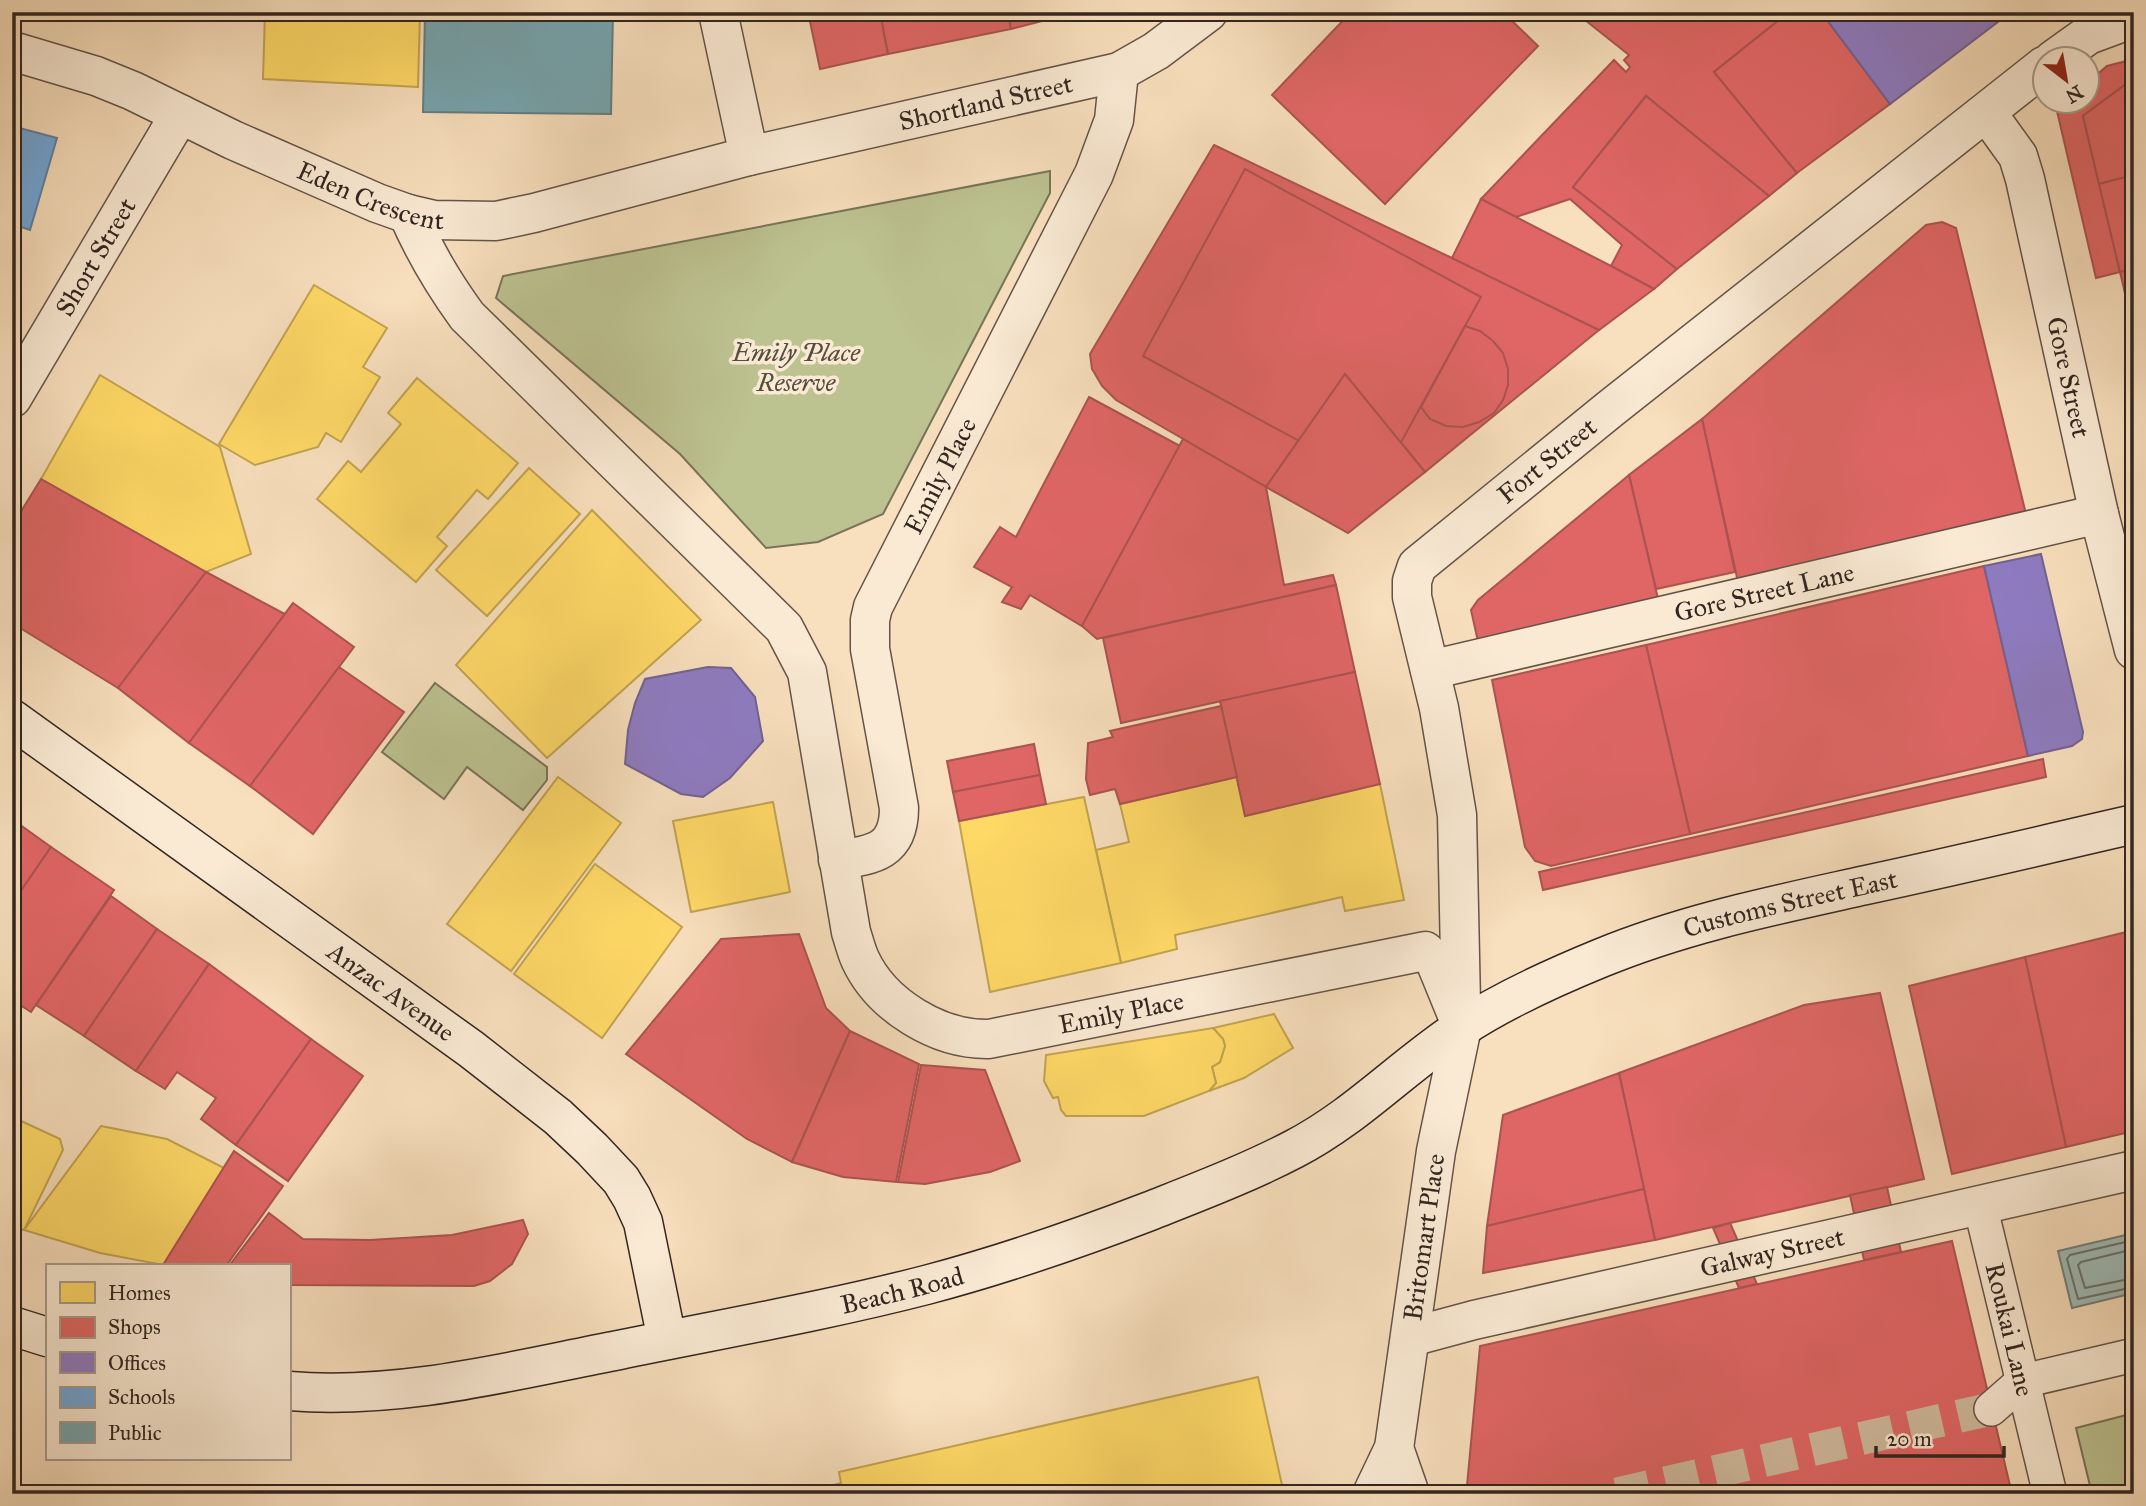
<svg xmlns="http://www.w3.org/2000/svg" width="2146" height="1506" font-family="'IM FELL Great Primer',serif">
<style>
.green{fill:#bdc291;stroke:#787459;stroke-width:2}
.water{fill:#9fbcb7;stroke:#73807b;stroke-width:2}
.homes{fill:#ffd966;stroke:#c2a351;stroke-width:2}
.shops{fill:#e06666;stroke:#ac5351;stroke-width:2}
.offices{fill:#8e7cc3;stroke:#726292;stroke-width:2}
.schools{fill:#6fa8dc;stroke:#5d81a4;stroke-width:2}
.public{fill:#76a5af;stroke:#627f84;stroke-width:2}
.lines{fill:none;stroke-linecap:round;stroke-linejoin:round}
.shore{stroke:#68716c;stroke-width:2}
.pedestrian-tunnel{stroke:#d0ba9e;stroke-width:33;stroke-dasharray:33 17;stroke-linecap:butt}
.pedestrian-casing{stroke:#645448;stroke-width:36}
.minor-casing{stroke:#645448;stroke-width:41}
.tertiary-casing{stroke:#645448;stroke-width:41}
.secondary-casing{stroke:#322621;stroke-width:41}
.pedestrian{stroke:#faead4;stroke-width:33}
.minor{stroke:#faead4;stroke-width:38}
.tertiary{stroke:#faead4;stroke-width:38}
.secondary{stroke:#faead4;stroke-width:38}
.labels{text-anchor:middle;stroke-width:7;stroke-linejoin:round;paint-order:stroke}
.street-label{font-size:26px;fill:#322621;stroke:#faead4}
.park-label{font-size:26px;font-style:italic;fill:#554d3d;stroke:#faead4}
</style>
<rect width="100%" height="100%" fill="#f8dfbd"/>
<filter id="stains"><feTurbulence type="fractalNoise" baseFrequency=".00286" numOctaves="4"/><feColorMatrix values="0 0 0 0 .2 0 0 0 0 .09 0 0 0 0 .02 0 0 0 .5 -.17"/></filter>
<radialGradient id="worn" r=".72"><stop offset=".6" stop-color="#630" stop-opacity="0"/><stop offset="1" stop-color="#630" stop-opacity=".3"/></radialGradient>
<g class="green">
<path d="M1050 171V193L883 514 818 542 766 548 680 454 496 298 503 276Z"/>
<path d="M435 683 547 767V780L523 810 467 767 444 799 382 752Z"/>
<path d="M2134 1413V1494H2092L2076 1428Z"/>
</g>
<path class="water" d="M2134 1233V1293L2072 1308 2058 1251Z"/>
<g class="homes">
<path d="M265 12H420L418 87 263 79Z"/>
<path d="M314 285 387 328 363 367 380 377 341 442 326 433 318 447 255 465 219 444Z"/>
<path d="M1955 297 2003 488 1907 512 1860 320Z"/>
<path d="M100 375 220 447 251 554 206 572 41 479Z"/>
<path d="M417 378 518 463 488 499 477 490 437 537 447 546 416 582 317 499 348 461 361 472 401 424 388 413Z"/>
<path d="M529 468 580 514 487 616 436 570Z"/>
<path d="M592 510 701 620 547 758 456 665Z"/>
<path d="M558 777 621 823 511 971 447 924Z"/>
<path d="M1237 777 1245 816 1380 784 1404 900 1345 911 1342 897 1175 935 1177 949 1121 963 1096 850 1129 842 1120 804Z"/>
<path d="M1084 797 1121 963 990 992 959 821Z"/>
<path d="M773 802 790 892 691 912 673 821Z"/>
<path d="M595 864 682 927 602 1038 514 974Z"/>
<path d="M1274 1014 1293 1048 1244 1078 1209 1091 1216 1083 1212 1067 1220 1062 1225 1046 1223 1039 1213 1028Z"/>
<path d="M1213 1028 1223 1039 1225 1046 1220 1062 1212 1067 1216 1083 1209 1091 1144 1116H1066L1061 1110 1058 1097 1053 1098 1044 1081 1046 1055Z"/>
<path d="M12 1110 19 1115V1120L60 1139 63 1150 24 1230 12 1225Z"/>
<path d="M101 1126 167 1139 224 1168 163 1265 100 1253 24 1230Z"/>
<path d="M1258 1377 1284 1494H827L826 1487 841 1483 839 1472Z"/>
<path d="M755 1490H783L796 1494H744Z"/>
</g>
<g class="shops">
<path d="M808 12H880L888 54 820 69Z"/>
<path d="M880 12H1008L1011 29 888 54Z"/>
<path d="M1008 12H1077L1011 29Z"/>
<path d="M1351 12H1503L1538 46 1385 204 1272 95Z"/>
<path d="M1575 12H1789L1714 72 1797 173 1769 196 1646 96 1573 187 1677 269 1654 289 1611 266 1622 245 1570 199 1516 217 1481 199 1614 60 1626 72 1630 67 1624 60 1629 55Z"/>
<path d="M1789 12H1821L1890 104 1797 173 1714 72Z"/>
<path d="M2134 59V78L2083 116 2120 272 2096 278 2057 111 2067 102H2086V84L2107 66Z"/>
<path d="M2134 78V175L2099 184 2083 116Z"/>
<path d="M1646 96 1769 196 1677 269 1573 187Z"/>
<path d="M1214 145 1452 258 1599 330 1425 472 1345 374 1266 487 1116 400 1102 386 1092 369 1090 354Z"/>
<path d="M1245 169 1481 297 1378 484 1143 356Z"/>
<path d="M2134 175V269L2120 272 2099 184Z"/>
<path d="M1481 199 1611 266 1654 289 1599 330 1452 258Z"/>
<path d="M1942 222 1956 228 2026 514 1738 582 1702 419 1926 225Z"/>
<path d="M2134 269V332L2120 272Z"/>
<path d="M1465 326 1480 331 1493 341 1503 353 1508 369V385L1503 400 1494 413 1479 422 1463 427 1446 426 1430 419 1421 407Z"/>
<path d="M1345 374 1425 472 1348 533 1266 487Z"/>
<path d="M1089 397 1180 446 1082 626 1030 595 1021 609 1002 602 1012 587 974 567 1000 527 1016 537Z"/>
<path d="M1702 419 1735 572 1656 589 1629 475Z"/>
<path d="M1183 439 1266 487 1284 585 1333 575 1336 585 1097 639 1082 626Z"/>
<path d="M1629 475 1659 603 1479 646 1471 610 1478 600Z"/>
<path d="M41 479 206 572 118 688 12 623V526Z"/>
<path d="M1984 566 2028 756 1690 834 1646 645Z"/>
<path d="M206 572 285 614 189 743 118 688Z"/>
<path d="M1336 585 1355 672 1121 723 1103 638Z"/>
<path d="M293 603 354 647 250 786 189 743Z"/>
<path d="M1646 645 1690 834 1551 866 1535 861 1525 847 1492 680Z"/>
<path d="M339 667 404 712 313 834 250 786Z"/>
<path d="M1355 672 1380 784 1245 816 1220 701Z"/>
<path d="M1221 706 1237 777 1120 804 1115 789 1090 795 1086 779 1088 743 1113 737 1110 731Z"/>
<path d="M1034 744 1040 775 953 792 947 761Z"/>
<path d="M2043 759 2046 777 1543 890 1539 872Z"/>
<path d="M1040 775 1046 804 959 821 953 792Z"/>
<path d="M12 819 51 847 12 904Z"/>
<path d="M51 847 114 890 31 1012 12 1000V904Z"/>
<path d="M111 896 157 929 84 1036 36 1005Z"/>
<path d="M157 929 209 964 136 1071 84 1036Z"/>
<path d="M2134 930V1131L2066 1147 2025 957Z"/>
<path d="M799 934 826 1008 850 1031 792 1162 747 1139 626 1054 721 939Z"/>
<path d="M2025 957 2066 1147 1952 1174 1909 986Z"/>
<path d="M209 964 311 1039 236 1145 201 1119 216 1098 177 1072 165 1089 136 1071Z"/>
<path d="M1880 993 1924 1179 1655 1240 1619 1073 1804 1005Z"/>
<path d="M850 1031 919 1064 896 1182 843 1177 792 1162Z"/>
<path d="M311 1039 363 1076 288 1181 236 1145Z"/>
<path d="M921 1065 985 1070 1020 1161 990 1172 925 1184 898 1182Z"/>
<path d="M1619 1073 1644 1189 1487 1226 1503 1115Z"/>
<path d="M234 1151 283 1186 226 1266 163 1265Z"/>
<path d="M1887 1187 1901 1252 1864 1260 1850 1195Z"/>
<path d="M1644 1189 1655 1240 1483 1273 1487 1226Z"/>
<path d="M269 1213 303 1239 370 1240 452 1235 523 1220 528 1234 512 1264 490 1281 474 1286 289 1285V1266H229Z"/>
<path d="M1730 1223 1757 1284 1739 1288 1713 1228Z"/>
<path d="M1952 1241 2012 1494H1469L1467 1486 1480 1346Z"/>
</g>
<g class="offices">
<path d="M1821 12H2011L1890 104Z"/>
<path d="M2041 554 2083 732 2082 739 2072 746 2028 756 1984 566Z"/>
<path d="M708 667 731 668 755 697 763 741 730 778 703 797 681 794 625 764 628 730 635 703 645 679Z"/>
</g>
<path class="schools" d="M12 126 57 138 30 230 15 225 12 234Z"/>
<path class="public" d="M425 12H613L611 114 423 112Z"/>
<g class="lines">
<g class="shore">
<path d="M2134 1240 2070 1255 2067 1259 2078 1299 2134 1287"/>
<path d="M2134 1249 2081 1262 2078 1265 2085 1288 2134 1278"/>
</g>
<path class="pedestrian-tunnel" d="M1617 1494 1991 1409"/>
<g class="pedestrian-casing">
<g id="pedestrian">
<path id="s1" d="M1980 1205 2050 1494"/>
<path d="M1991 1409 2023 1381 2134 1355"/>
</g>
</g>
<g class="minor-casing">
<g id="minor">
<path id="s2" d="M12 51 96 76 133 91 233 140 377 203 408 214 434 220 496 221 534 213 749 156"/>
<path d="M2053 60 2088 35 2134 18"/>
<path id="s3" d="M1987 113 2018 156 2025 179 2099 514 2134 650"/>
<path id="s4" d="M408 214C424 251 443 283 467 316L784 628 807 672 851 932C854 941 856 950 860 959 881 1005 938 1040 989 1039L1425 951 1435 961 1462 1027"/>
<path id="s5" d="M12 398 180 114"/>
<path id="s6" d="M1430 670 2099 514"/>
<path id="s7" d="M838 860C874 855 899 851 899 808L870 649V620L873 607 1094 174 1114 120 1119 72"/>
<path id="s8" d="M1461 1004 1457 815 1439 708 1412 597V581L1417 566 1610 409 2044 66"/>
<path id="s9" d="M1411 1337 1474 1320 2134 1170"/>
</g>
</g>
<g class="tertiary-casing">
<g id="tertiary">
<path id="s10" d="M718 12 749 156 1119 72 1156 51 1208 12"/>
<path d="M1394 1448 1410 1494"/>
<path id="s11" d="M1372 1494 1394 1448 1436 1151 1462 1027"/>
</g>
</g>
<g class="secondary-casing">
<g id="secondary">
<path id="s12" d="M12 719 471 1049 558 1117 592 1149 621 1180 632 1198 643 1222 667 1340"/>
<path d="M12 1326 47 1337"/>
<path id="s13" d="M289 1391C400 1400 510 1371 619 1350 721 1329 825 1311 926 1285 1002 1265 1077 1239 1150 1211 1198 1192 1248 1173 1294 1149 1356 1117 1403 1066 1461 1028 1500 1002 1557 976 1601 958 1686 923 1776 905 1866 885 1955 866 2044 845 2134 824"/>
</g>
</g>
<use href="#pedestrian" class="pedestrian"/>
<use href="#minor" class="minor"/>
<use href="#tertiary" class="tertiary"/>
<use href="#secondary" class="secondary"/>
</g>
<g class="labels">
<g class="street-label">
<text dy="9" stroke="none"><textPath href="#s10" startOffset="390">Shortland Street</textPath></text>
<text dy="9" stroke="none"><textPath href="#s2" startOffset="388">Eden Crescent</textPath></text>
<text dy="9" stroke="none"><textPath href="#s5" startOffset="164">Short Street</textPath></text>
<text dy="9" stroke="none"><textPath href="#s3" startOffset="280">Gore Street</textPath></text>
<text dy="9" stroke="none"><textPath href="#s8" startOffset="611">Fort Street</textPath></text>
<text dy="9" stroke="none"><textPath href="#s7" startOffset="443">Emily Place</textPath></text>
<text dy="9" stroke="none"><textPath href="#s6" startOffset="343">Gore Street Lane</textPath></text>
<text dy="9" stroke="none"><textPath href="#s13" startOffset="1601">Customs Street East</textPath></text>
<text dy="9" stroke="none"><textPath href="#s12" startOffset="467">Anzac Avenue</textPath></text>
<text dy="9" stroke="none"><textPath href="#s4" startOffset="1199">Emily Place</textPath></text>
<text dy="9" stroke="none"><textPath href="#s11" startOffset="264">Britomart Place</textPath></text>
<text dy="9" stroke="none"><textPath href="#s9" startOffset="371">Galway Street</textPath></text>
<text dy="9" stroke="none"><textPath href="#s13" startOffset="623">Beach Road</textPath></text>
<text dy="9" stroke="none"><textPath href="#s1" startOffset="128">Roukai Lane</textPath></text>
</g>
<g class="park-label">
<text x="796" y="361">Emily Place<tspan x="796" dy="30">Reserve</tspan></text>
</g>
</g>
<rect width="2146" height="1506" fill="none" stroke="#f8dfbd" stroke-width="42"/>
<rect x="14" y="14" width="2118" height="1478" fill="none" stroke="#322621" stroke-width="3.5"/>
<rect x="21" y="21" width="2104" height="1464" fill="none" stroke="#322621" stroke-width="2"/>
<rect x="46" y="1264" width="245" height="196" fill="#faead4" stroke="#aa9c8c" stroke-width="2"/>
<rect x="60" y="1282" width="35" height="21" fill="#ffd966" stroke="#aa9c8c" stroke-width="2"/>
<text x="108" y="1300" font-size="21" fill="#322621">Homes</text>
<rect x="60" y="1317" width="35" height="21" fill="#e06666" stroke="#aa9c8c" stroke-width="2"/>
<text x="108" y="1334" font-size="21" fill="#322621">Shops</text>
<rect x="60" y="1352" width="35" height="21" fill="#8e7cc3" stroke="#aa9c8c" stroke-width="2"/>
<text x="108" y="1370" font-size="21" fill="#322621">Offices</text>
<rect x="60" y="1387" width="35" height="21" fill="#6fa8dc" stroke="#aa9c8c" stroke-width="2"/>
<text x="108" y="1404" font-size="21" fill="#322621">Schools</text>
<rect x="60" y="1422" width="35" height="21" fill="#76a5af" stroke="#aa9c8c" stroke-width="2"/>
<text x="108" y="1440" font-size="21" fill="#322621">Public</text>
<g transform="translate(2066 80) rotate(149)"><circle r="33" fill="#faead4" stroke="#aa9c8c" stroke-width="2"/>
<path d="M0-5L12 26L0 18L-12 26Z" fill="#8f2418"/>
<text y="-10" font-size="19" font-weight="bold" text-anchor="middle" fill="#322621">N</text>
</g>
<path d="M1876 1446v10h128v-10" fill="none" stroke="#322621" stroke-width="3.5"/>
<text x="1887" y="1446" font-size="21" fill="#322621" stroke="#faead4" stroke-width="5" paint-order="stroke">20 m</text>
<rect width="100%" height="100%" filter="url(#stains)"/>
<rect width="100%" height="100%" fill="url(#worn)"/>
</svg>
